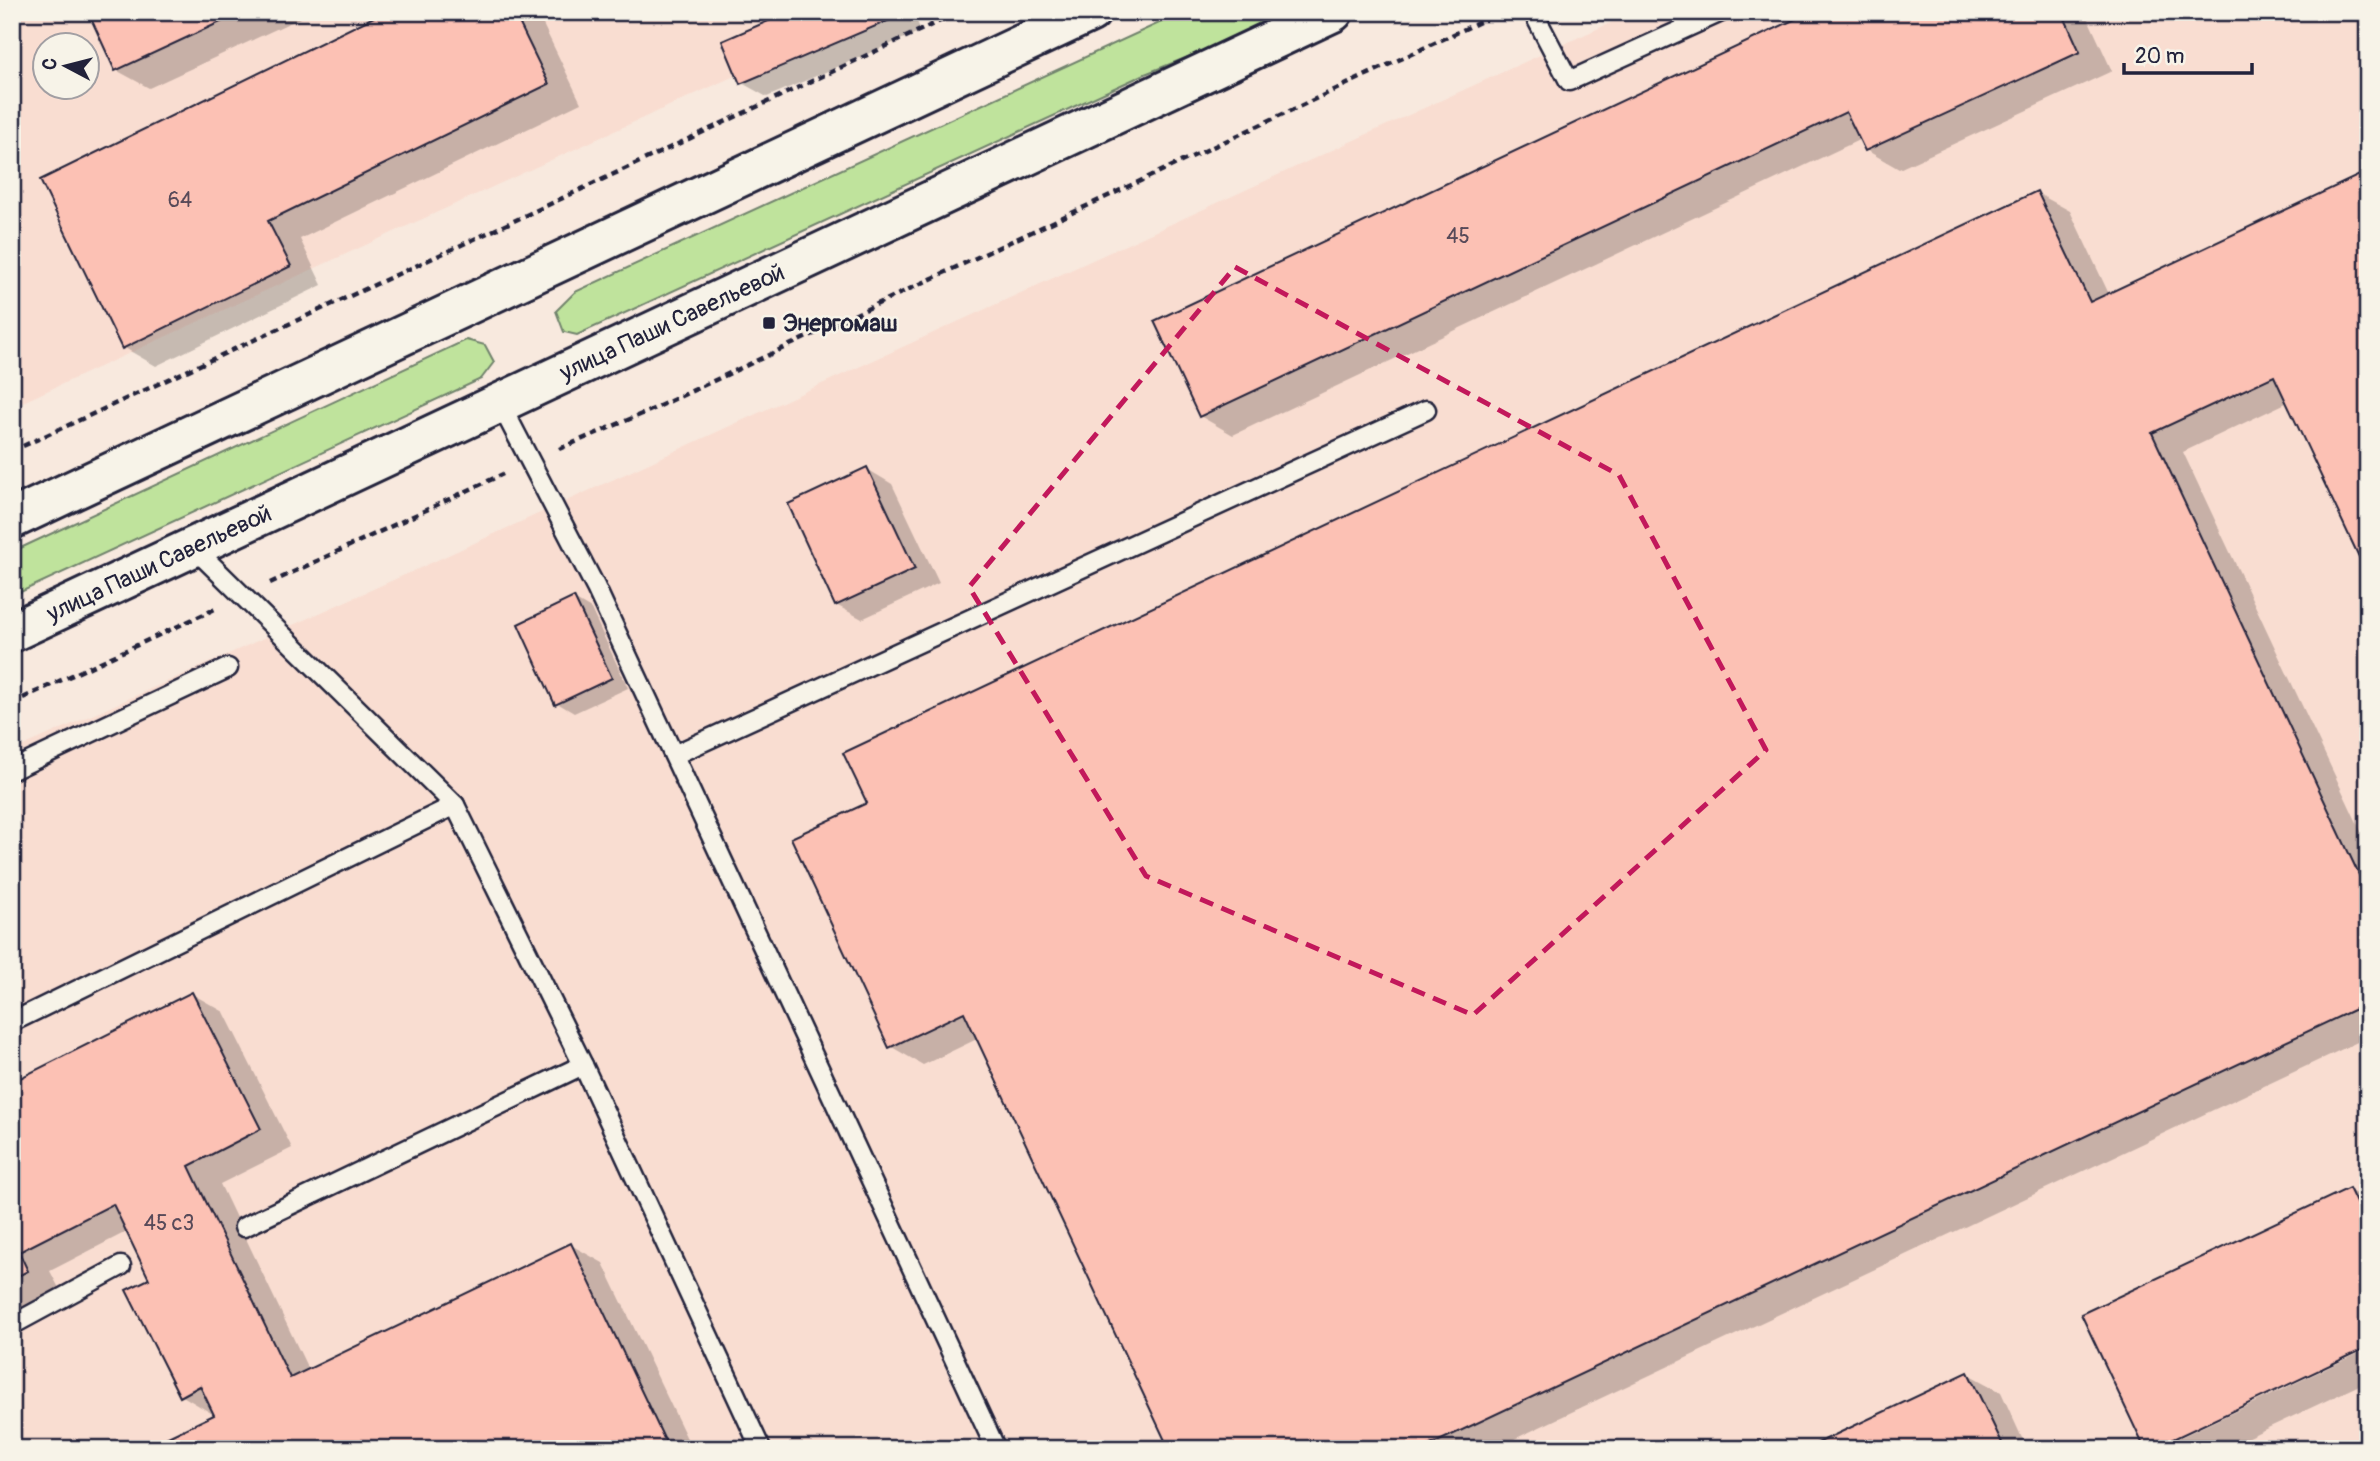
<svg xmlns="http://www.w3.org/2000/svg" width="2380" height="1461" viewBox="0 0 2380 1461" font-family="Pangolin,sans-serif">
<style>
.built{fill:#f9ddd1;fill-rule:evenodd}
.green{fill:#bfe39c;stroke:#70826c;stroke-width:2}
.shadow{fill:#0003}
.building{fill:#fcc1b4;stroke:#22223b;stroke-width:2}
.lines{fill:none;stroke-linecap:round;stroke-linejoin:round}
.service-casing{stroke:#22223b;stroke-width:23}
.tertiary-casing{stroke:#22223b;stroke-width:44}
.path{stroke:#22223b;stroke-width:4.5;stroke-dasharray:7 5;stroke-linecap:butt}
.service{stroke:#f7f3e8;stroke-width:18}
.tertiary{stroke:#f7f3e8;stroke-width:38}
.marked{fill:none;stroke:#c2185b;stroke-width:5;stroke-dasharray:14 9;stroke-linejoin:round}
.poi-dot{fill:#22223b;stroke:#f7f3e8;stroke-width:2.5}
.labels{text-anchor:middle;stroke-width:5;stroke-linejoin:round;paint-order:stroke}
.number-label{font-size:21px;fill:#584a59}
.street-label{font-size:24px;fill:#22223b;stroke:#f7f3e8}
.poi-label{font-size:24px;font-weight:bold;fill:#22223b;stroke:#f7f3e8;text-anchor:start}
</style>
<rect width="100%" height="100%" fill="#f8e9de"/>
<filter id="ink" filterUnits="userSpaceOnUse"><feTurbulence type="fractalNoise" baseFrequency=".0143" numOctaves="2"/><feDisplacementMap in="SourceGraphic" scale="14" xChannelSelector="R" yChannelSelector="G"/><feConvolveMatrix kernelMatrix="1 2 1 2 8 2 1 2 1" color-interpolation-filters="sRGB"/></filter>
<g filter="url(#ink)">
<!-- built -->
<g class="built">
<path d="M12 12H874L12 407ZM46 46H88V88H46Z"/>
<path d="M1634 12H2368V1449H12V751L420 568Z"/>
</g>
<!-- green -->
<g class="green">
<path d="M1183 12H1302L1145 74 577 335 564 332 556 311 575 292Z"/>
<path d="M466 340 485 345 494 362 481 379 12 596V552Z"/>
</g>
<!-- shadow -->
<g class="shadow">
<path d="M90 12H313L149 88 116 70Z"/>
<path d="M388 12H537L581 103 300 239 322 285 156 366 123 347Z"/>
<path d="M794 12H913L921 31 767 97 742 83Z"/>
<path d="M1802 12H2085L2112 71 1899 169 1866 150 1861 139 1233 435 1200 416 1804 16Z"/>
<path d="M2368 173 2288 402 2183 452 2368 846V1037L1493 1449H1171L979 1038 923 1065 890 1046 869 804 2037 193 2070 211 2109 294Z"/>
<path d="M867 469 892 484 939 583 862 619 836 605Z"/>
<path d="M574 599 591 609 628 688 574 713 557 703Z"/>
<path d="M192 994 224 1012 292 1148 220 1184 309 1371 571 1245 603 1263 692 1449H147L216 1416 181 1395 151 1279 128 1231 50 1271 60 1290 12 1314V1084Z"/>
<path d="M2349 1190 2368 1201V1345L2164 1441V1445L2368 1349V1381L2223 1449H2147Z"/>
<path d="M1968 1374 2001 1392 2027 1449H1809Z"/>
</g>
<!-- building -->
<g class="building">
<path d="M88 12H242L115 71Z"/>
<path d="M384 12H514L549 84 268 221 291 266 122 349 40 180Z"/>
<path d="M789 12H895L897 17 740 84 722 41Z"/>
<path d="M1801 12H2062L2080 52 1865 151 1846 112 1199 417 1154 321 1802 16Z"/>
<path d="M2368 171V576L2274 376 2152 433 2368 894V1003L1422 1449H1169L964 1012 889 1048 791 838 867 803 843 753 2037 191 2090 302Z"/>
<path d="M867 467 915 569 835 606 788 504Z"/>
<path d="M574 597 612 678 555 705 518 624Z"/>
<path d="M192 992 261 1129 189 1166 290 1378 571 1243 669 1449H143L214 1415 200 1386 180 1397 126 1290 149 1279 113 1204 19 1252 28 1271 12 1279V1082Z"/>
<path d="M2349 1188 2368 1228V1347L2152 1449H2145L2081 1314Z"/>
<path d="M1968 1372 2005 1449H1805Z"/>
</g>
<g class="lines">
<!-- service casing -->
<g class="service-casing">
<g id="service">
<path d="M1533 12 1569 81 1721 12"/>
<path d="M500 403 596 588 996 1449"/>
<path d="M193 547 455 805"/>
<path d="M674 755 1426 410"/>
<path d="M12 770 228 668"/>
<path d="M12 1022 455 805 583 1065 244 1227"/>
<path d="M583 1065 761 1449"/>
<path d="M12 1325 121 1266"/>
</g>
</g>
<!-- tertiary casing -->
<g class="tertiary-casing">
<g id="tertiary">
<path d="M12 519 1091 12"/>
<path d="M12 632 1333 12"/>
</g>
</g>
<!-- path -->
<g class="path">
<path d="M559 449 649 411 1501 12"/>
<path d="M12 451 518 219 959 12"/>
<path d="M270 583 503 474"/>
<path d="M12 703 215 609"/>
</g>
<!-- service -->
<use href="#service" class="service"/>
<!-- tertiary -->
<use href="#tertiary" class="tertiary"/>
</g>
</g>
<!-- marked area -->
<path class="marked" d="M1235 267 1619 475 1766 750 1473 1015 1146 876 969 587Z"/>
<!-- markers -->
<rect class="poi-dot" x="762" y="316" width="14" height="14" rx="3.5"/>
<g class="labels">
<!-- number labels -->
<g class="number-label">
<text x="180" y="207">64</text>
<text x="1458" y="243">45</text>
<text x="169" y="1230">45 с3</text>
</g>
<!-- street labels -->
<g class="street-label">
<text transform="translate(672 322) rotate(-25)" y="8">улица Паши Савельевой</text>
<text transform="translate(159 563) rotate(-25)" y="8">улица Паши Савельевой</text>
</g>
<!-- poi labels -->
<g class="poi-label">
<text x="783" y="331">Энергомаш</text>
</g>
</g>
<!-- margin -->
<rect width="2380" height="1461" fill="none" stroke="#f7f3e8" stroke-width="42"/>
<rect x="21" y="21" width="2338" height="1419" fill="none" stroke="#22223b" stroke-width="2.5" filter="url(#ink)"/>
<!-- north arrow -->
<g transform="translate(66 66) rotate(277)"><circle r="33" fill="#f7f3e8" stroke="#a29fa3" stroke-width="2"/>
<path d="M0-5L12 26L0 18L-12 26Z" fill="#22223b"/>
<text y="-10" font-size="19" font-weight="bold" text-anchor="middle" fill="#22223b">С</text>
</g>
<!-- scale -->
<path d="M2124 63v10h128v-10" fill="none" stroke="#22223b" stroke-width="3.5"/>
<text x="2135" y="63" font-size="21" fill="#22223b" stroke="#f7f3e8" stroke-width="5" paint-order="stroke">20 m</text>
</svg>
